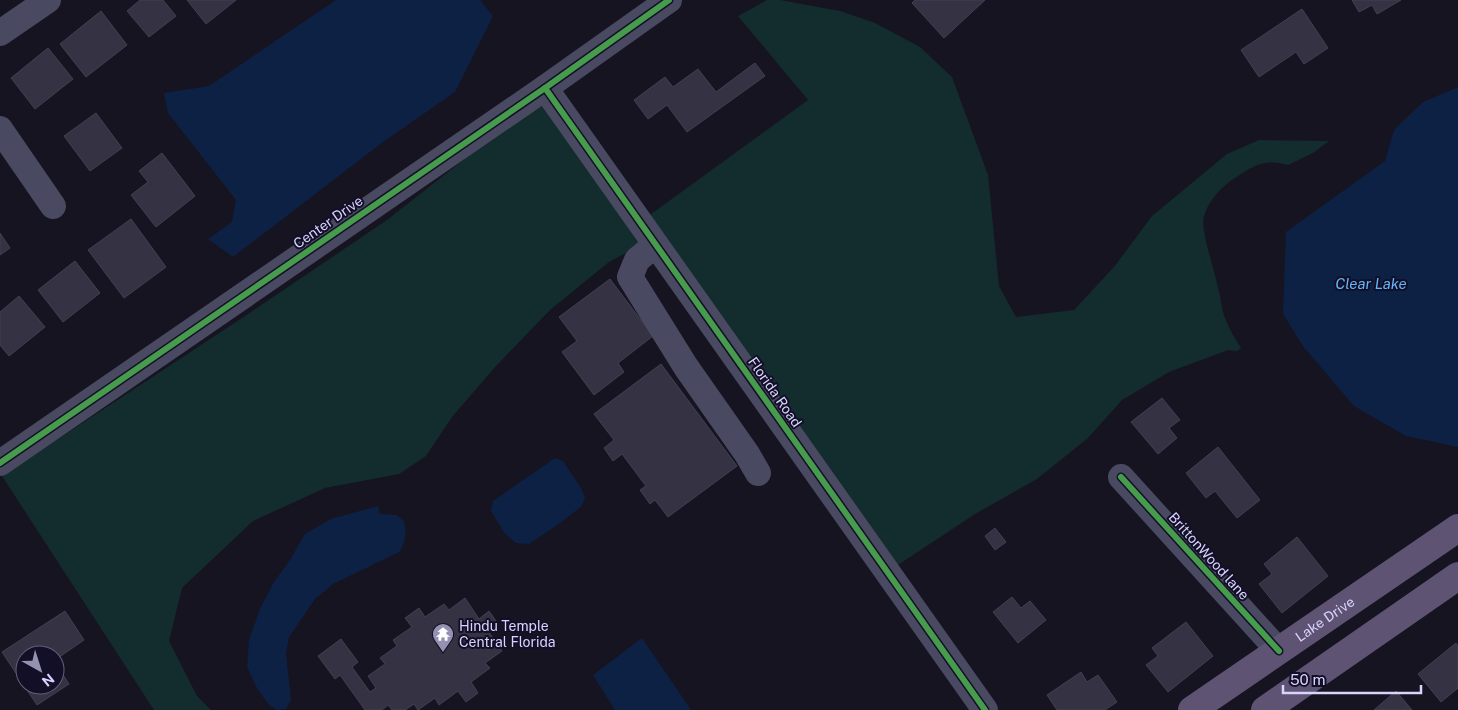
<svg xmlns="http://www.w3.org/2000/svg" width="1458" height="710" viewBox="0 0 1458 710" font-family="'Public Sans',sans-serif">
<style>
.green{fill:#132c2d}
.water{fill:#0d2144}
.building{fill:#343243;stroke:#433f54}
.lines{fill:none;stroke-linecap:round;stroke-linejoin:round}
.minor{stroke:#4a4962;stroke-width:26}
.major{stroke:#5e5373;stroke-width:28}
.cycleway-casing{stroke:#130f26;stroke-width:9}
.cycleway{stroke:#469c4c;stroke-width:6}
.labels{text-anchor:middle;stroke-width:4;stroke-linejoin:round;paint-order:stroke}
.street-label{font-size:14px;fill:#d9d4ff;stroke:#130f26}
.poi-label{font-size:14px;fill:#d9d4ff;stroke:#130f26;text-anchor:start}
.water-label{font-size:15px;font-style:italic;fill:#62b6ff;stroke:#130f26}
</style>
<rect width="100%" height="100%" fill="#161421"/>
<!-- green -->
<g class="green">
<path d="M767 0H780L840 11 875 23 920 47 952 77 988 175 999 286 1016 317 1074 310 1114 267 1152 216 1227 154 1259 140 1329 141 1313 153 1288 165C1266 159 1256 164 1238 176 1223 185 1209 199 1204 216 1200 231 1215 270 1218 288 1221 297 1221 308 1225 318 1229 329 1235 339 1241 348L1237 351 1228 350 1169 372 1122 400 1088 438 1037 479 975 514 895 567 647 217 808 100 738 16Z"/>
<path d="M543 102 643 244 609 262 550 310 496 366 452 417 426 456 399 474 325 488 253 521 182 588 169 641 197 696 211 710H154L2 476 242 318 387 220 490 139Z"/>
</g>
<!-- water -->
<g class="water">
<path d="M336 0H480L493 16 455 92 383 142 233 257 208 239 232 222 236 200 168 113 164 93 209 86Z"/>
<path d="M1458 87V447L1406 436 1354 406 1303 346 1283 314 1286 232 1385 161 1394 130 1423 102Z"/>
<path d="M555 458 563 461 581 488 585 498 581 507 556 526 529 544 516 543 505 534 491 511 493 501Z"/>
<path d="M378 506 380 514 396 515 404 521C407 534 406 541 399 552L333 584 315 599 289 637 286 653 291 701 286 709 277 710 269 705 258 690 247 667 249 640 260 609 274 582 290 560 305 534 331 519Z"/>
<path d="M642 638 691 710H615L593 675Z"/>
</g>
<!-- building -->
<g class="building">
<path d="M140 0H163L176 16 149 37 127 11Z"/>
<path d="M187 0H236L206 24Z"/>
<path d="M915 0H985L944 38 912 3Z"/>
<path d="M1352 0H1401L1377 14 1372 5 1359 12Z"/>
<path d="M1302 9 1328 48 1304 64 1296 52 1259 77 1241 50Z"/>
<path d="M101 11 127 45 86 77 60 44Z"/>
<path d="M48 48 73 79 35 109 11 78Z"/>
<path d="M755 63 765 76 687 132 667 105 648 119 634 100 665 77 673 87 698 69 716 92Z"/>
<path d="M96 113 122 148 90 171 64 136Z"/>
<path d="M162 153 195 196 156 227 131 195 148 182 139 171Z"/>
<path d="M131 219 166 267 124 298 88 250Z"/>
<path d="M0 233 10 248 0 255Z"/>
<path d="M75 261 100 293 63 322 38 290Z"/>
<path d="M610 279 653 336 618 363 624 372 594 395 562 352 577 341 559 317Z"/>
<path d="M19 296 45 327 9 356 0 345V312Z"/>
<path d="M661 364 737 466 668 517 655 500 650 504 640 490 646 486 622 454 613 461 604 448 614 440 594 414Z"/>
<path d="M1162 398 1180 420 1169 428 1177 438 1158 454 1131 422Z"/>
<path d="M1218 447 1260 500 1237 518 1215 491 1206 498 1186 473Z"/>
<path d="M995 528 1006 542 995 550 985 536Z"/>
<path d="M1297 537 1328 576 1282 613 1259 584 1272 574 1264 564Z"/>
<path d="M1012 597 1021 608 1030 601 1046 620 1018 643 993 612Z"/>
<path d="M465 598 479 619 489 611 498 624 488 631 502 651 485 663 490 668 471 682 478 693 466 702 458 691 439 705 435 698 418 710 414 704 405 710H392L388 705 382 710H365L340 675 335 679 318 656 341 639 358 662 352 667 370 692 376 688 368 676 385 664 380 658 397 646 393 640 412 627 405 618 419 608 425 617 444 604 449 610Z"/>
<path d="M65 611 84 640 55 660V655H25V685H55V662L69 684 37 705 2 652Z"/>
<path d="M1186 622 1213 656 1168 692 1146 665 1158 656 1152 648Z"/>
<path d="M1456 643 1458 646V688L1441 702 1418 674Z"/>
<path d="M1081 672 1087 682 1098 675 1117 702 1105 710H1057L1047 695Z"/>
<path d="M1396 691 1412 710H1374Z"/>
</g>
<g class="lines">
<!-- minor -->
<g class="minor">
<path d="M0 33 48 0"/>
<path d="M545 88 985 710"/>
<path d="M0 129 53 206"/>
<path d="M655 245 637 260 630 277 686 367 747 454 758 473"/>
<path d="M0 463 545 88 669 0"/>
<path d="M1121 477 1279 651"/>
</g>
<!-- major -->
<g class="major">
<path id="s1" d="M1192 710 1458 528"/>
<path d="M1265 710 1458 576"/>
</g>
<!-- cycleway casing -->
<g class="cycleway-casing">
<g id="cycleway">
<path d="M545 88 985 710"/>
<path d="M0 463 545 88 669 0"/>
<path d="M1121 477 1279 651"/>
</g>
</g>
<!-- cycleway -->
<use href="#cycleway" class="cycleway"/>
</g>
<!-- icons -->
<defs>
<g id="temple-pin" transform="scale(1.125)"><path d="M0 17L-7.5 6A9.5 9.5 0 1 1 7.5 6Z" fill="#9591b1" stroke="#130f26"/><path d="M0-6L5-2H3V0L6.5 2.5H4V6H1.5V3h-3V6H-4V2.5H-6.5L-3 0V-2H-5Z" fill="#fff"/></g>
</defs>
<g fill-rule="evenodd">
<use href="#temple-pin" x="443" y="634"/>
</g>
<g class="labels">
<!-- street labels -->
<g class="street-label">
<text transform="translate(328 222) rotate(-35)" y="5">Center Drive</text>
<text transform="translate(775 392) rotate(55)" y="5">Florida Road</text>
<text transform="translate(1209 556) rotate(48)" y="5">BrittonWood lane</text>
<text dy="5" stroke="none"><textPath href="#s1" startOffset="161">Lake Drive</textPath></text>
</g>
<!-- poi labels -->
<g class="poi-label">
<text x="459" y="631">Hindu Temple<tspan x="459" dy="16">Central Florida</tspan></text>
</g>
<!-- water labels -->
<g class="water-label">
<text x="1371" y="289">Clear Lake</text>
</g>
</g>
<!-- north arrow -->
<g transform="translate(40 670) rotate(141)"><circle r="24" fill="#130f26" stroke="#625e7d"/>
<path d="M0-4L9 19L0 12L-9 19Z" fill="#9591b1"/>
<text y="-8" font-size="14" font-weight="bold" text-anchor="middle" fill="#d9d4ff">N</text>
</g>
<!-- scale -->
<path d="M1283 685v8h138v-8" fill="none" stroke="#d9d4ff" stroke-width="2.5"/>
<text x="1290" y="685" font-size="15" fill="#d9d4ff" stroke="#130f26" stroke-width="4" paint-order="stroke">50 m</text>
</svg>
